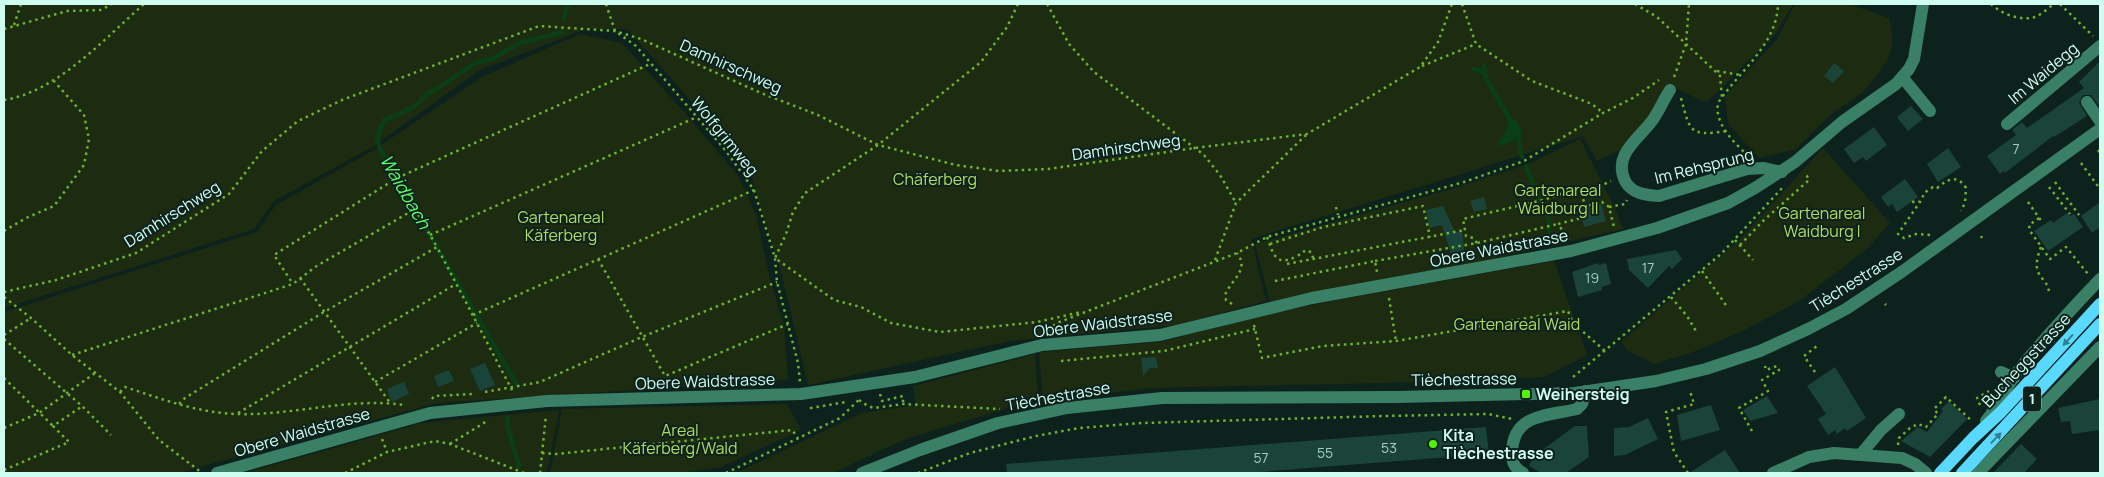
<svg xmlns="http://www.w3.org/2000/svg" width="2104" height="477" viewBox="0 0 2104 477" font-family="Manrope,sans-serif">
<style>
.green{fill:#1d2c11}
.water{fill:#0a3f16}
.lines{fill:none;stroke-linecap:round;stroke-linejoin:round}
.stream{stroke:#0a3f16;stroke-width:4.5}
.building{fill:#1a433a}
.path{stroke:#6db230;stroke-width:2.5;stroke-dasharray:2.5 4;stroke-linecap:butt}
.minor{stroke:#398066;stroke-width:12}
.major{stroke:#58d9fd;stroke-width:12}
.oneway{fill:#337e8d}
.poi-dot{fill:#4ef603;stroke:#0e221d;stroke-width:2}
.labels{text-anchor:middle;stroke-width:4;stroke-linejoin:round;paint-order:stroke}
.number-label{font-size:14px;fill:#a2cfc3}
.shield{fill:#0e221d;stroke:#95bcb1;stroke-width:1}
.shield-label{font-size:15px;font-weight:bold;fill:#cffef1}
.street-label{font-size:16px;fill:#cffef1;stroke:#0e221d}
.park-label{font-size:16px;fill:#b1dd5c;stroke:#0e221d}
.poi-label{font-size:16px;font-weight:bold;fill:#cffef1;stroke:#0e221d;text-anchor:start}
.water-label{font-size:18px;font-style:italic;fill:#5ffd67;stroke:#0e221d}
</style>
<rect width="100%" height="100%" fill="#0e221d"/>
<!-- green -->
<g class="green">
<path d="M4 4H1793L1776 33 1706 103 1668 84 1648 117 1620 150 1597 161 1583 136 1251 239 1266 301 1176 325 1009 341 808 385 781 272 750 172 672 79 627 29H586L480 70 374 146 274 201 254 229 4 308Z"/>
<path d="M1795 4H1849L1889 18C1894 35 1893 47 1887 63L1882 66 1878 74 1863 92 1829 116 1796 149 1759 158 1728 124 1725 96 1778 38Z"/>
<path d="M580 34 622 43 684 112 739 177 756 215 771 283 784 325 788 380 437 403 177 473H4V312L257 232 276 205 374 150 482 77Z"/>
<path d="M1580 139 1615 208 1623 229 1461 266 1270 302 1255 244 1451 189 1528 164Z"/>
<path d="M1823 148 1890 223 1866 250 1799 301 1741 332 1690 353 1654 364 1627 350 1621 342 1738 241Z"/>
<path d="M1554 261 1587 355 1544 377 1424 382 1151 388 1043 401 1039 352 1161 342 1264 315 1337 300Z"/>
<path d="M1035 354 1038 399 905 439 833 473H736L862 413 916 405 913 386Z"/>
<path d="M787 404 801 430 721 467 680 473H550L562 409Z"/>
<path d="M559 410 547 473H245L421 423Z"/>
</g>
<!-- water -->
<path class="water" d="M1509 118 1517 121 1522 132 1520 137C1513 139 1508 144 1500 146L1499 140 1505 134Z"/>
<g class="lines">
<!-- stream -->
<g class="stream">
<path d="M564 19 568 4"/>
<path d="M1484 66 1486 78 1509 118"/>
<path d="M1474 69 1484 72"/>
<path d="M1518 138 1522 157"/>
<path d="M1526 166 1539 199"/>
<path d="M1541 202 1550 224"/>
<path d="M1549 228V237L1552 241"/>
<path d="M517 385 381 151 377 139 384 120 393 117 415 106 427 94 438 88 475 63 494 58 519 43 563 32"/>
<path d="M508 418 507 425 519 466"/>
</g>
</g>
<!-- building -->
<g class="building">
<path d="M2100 61V107L2091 95H2083L2079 103 2087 116 2054 137 2053 136 2005 173 2004 171 2000 174 1987 156 2016 135 2012 130 2022 122 2027 128 2084 88 2079 82Z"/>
<path d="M1834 63 1844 71 1833 83 1824 76Z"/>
<path d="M1911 106 1923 119 1908 131 1897 117Z"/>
<path d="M1874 127 1887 145 1866 161 1863 157 1854 163 1844 149Z"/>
<path d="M1948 148 1961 167 1938 182 1927 164Z"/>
<path d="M1905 179 1918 197 1897 212 1892 204 1888 207 1881 197Z"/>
<path d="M1484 197 1487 209 1474 212 1470 201Z"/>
<path d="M2100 202V227L2092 233 2081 216Z"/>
<path d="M1601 203 1606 221 1584 227 1579 209Z"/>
<path d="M1443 206 1455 232 1462 231 1465 255 1452 257 1442 225 1429 228 1426 210Z"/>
<path d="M2067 213 2070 216 2074 214 2083 227 2048 251 2034 231 2051 220 2053 223Z"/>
<path d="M1676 250 1682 259 1672 269 1669 266 1648 288 1629 270 1627 259Z"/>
<path d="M1598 263 1599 265 1606 263 1611 284 1602 287V290L1578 297 1572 272Z"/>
<path d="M1156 357 1158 368H1150L1143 376 1141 358Z"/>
<path d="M485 363 495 385 480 391 470 369Z"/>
<path d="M1835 367 1866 418 1847 431 1845 428 1837 434 1835 430 1828 435 1818 419 1826 414 1807 386Z"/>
<path d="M449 370 454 381 438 387 434 376Z"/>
<path d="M404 382 409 394 392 402 387 389Z"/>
<path d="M1767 396 1778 413 1750 421 1743 410Z"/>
<path d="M2100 399V430L2072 434 2070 421 2061 422 2058 408Z"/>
<path d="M1949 401 1967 419 1930 457 1901 441 1918 427 1927 432 1943 411 1941 409Z"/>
<path d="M1711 405 1720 430 1681 441 1677 415Z"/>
<path d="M1648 418 1658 439 1625 455 1614 456V428L1629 427Z"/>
<path d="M1575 426H1587L1589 457 1566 473H1541L1529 466 1534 456Z"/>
<path d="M1486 427 1489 454 1246 473H1007L1006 464Z"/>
<path d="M2021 444 2037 459 2024 473H1993Z"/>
<path d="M1725 450 1740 473H1689L1711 459Z"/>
</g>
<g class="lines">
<!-- path -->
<g class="path">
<path d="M606 4 615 31 636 46 726 151 754 190 775 258 777 282 798 363 800 382"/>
<path d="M1018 4 1007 27 981 62 878 145 805 193 793 212 786 234 775 258 834 300 861 307 891 323 940 332 1037 322 1081 312"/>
<path d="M1047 4 1069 44 1094 72 1204 155 1220 175 1236 203"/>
<path d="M1462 4 1476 44 1532 81 1592 104 1603 113"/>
<path d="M1635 4 1657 17 1715 71 1720 76 1722 97"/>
<path d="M1991 4C2000 13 2018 20 2031 18 2039 17 2047 9 2054 4"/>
<path d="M2060 4 2093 36"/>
<path d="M14 25 21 4"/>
<path d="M4 29 67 11 101 10 112 4"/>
<path d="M1422 66 1476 44"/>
<path d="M1717 71 1740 75"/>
<path d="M1674 77 1686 44 1689 4"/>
<path d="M1681 98C1690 131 1689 137 1726 131"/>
<path d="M4 100C57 92 105 38 144 4"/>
<path d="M2098 150 2100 153"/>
<path d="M1748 156C1735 143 1714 124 1718 103 1739 71 1777 45 1778 4"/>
<path d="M2081 163 2100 189"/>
<path d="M397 178 650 64"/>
<path d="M2055 182 2079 215"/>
<path d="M2049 187 2070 214"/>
<path d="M1581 195 1611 181"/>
<path d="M1912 202 1919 201"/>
<path d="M2028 202 2042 222"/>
<path d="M1336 207 1338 215"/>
<path d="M1609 207 1625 204 1627 200"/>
<path d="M415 209 437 247"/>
<path d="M2039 218 2029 225 2030 231 2050 259 2066 247 2088 274"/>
<path d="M4 231 26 218 54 206 84 165 89 139 84 115 54 81"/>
<path d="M430 235 697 117"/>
<path d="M1930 235 1916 234 1904 238 1898 234 1922 199 1924 193 1933 187 1937 188C1948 179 1957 174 1966 188L1965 203 1961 211"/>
<path d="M1981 236 1982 238"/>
<path d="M1267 237C1273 253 1275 268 1297 256 1301 254 1302 252 1307 250L1312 253 1313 258"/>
<path d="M1569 240 1558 224 1578 219 1575 209 1602 202 1609 207 1614 227"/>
<path d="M1735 240 1753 260"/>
<path d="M1477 243 1473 238 1466 236 1463 219 1543 200 1578 188 1586 206"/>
<path d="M1270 244 1323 227 1423 206 1430 237"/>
<path d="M1740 245 1763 221 1809 180 1805 172"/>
<path d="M2041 247C2028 280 2049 275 2049 294"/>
<path d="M598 259 665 376 788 324"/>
<path d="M1215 260 1236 203 1306 135"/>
<path d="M1375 261 1477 243 1558 224"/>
<path d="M1287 264 1465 230"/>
<path d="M1702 271 1728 308"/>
<path d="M300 278 391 404"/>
<path d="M1275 281 1375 261 1377 272"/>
<path d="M4 292 56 280 136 253 229 194 262 151 298 121 342 100 539 26 615 31 641 39 761 93 818 115 878 145 956 165 999 171 1048 169 1195 148 1307 134 1420 67 1438 42 1452 4"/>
<path d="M4 297 31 318 72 355 120 392 159 440 202 473"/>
<path d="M1671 297 1687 316 1696 331"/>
<path d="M1389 298 1396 341"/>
<path d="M1232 304 1226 300 1225 295C1231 280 1250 270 1237 253"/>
<path d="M1885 304 1886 305"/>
<path d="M473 315 754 190"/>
<path d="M1254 325 1262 358 1323 346 1396 341 1568 311 1573 323 1605 351"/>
<path d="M1048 330 1057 323 1237 253 1267 237 1464 182 1524 161 1603 113 1633 98 1659 80"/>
<path d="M4 335 31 318"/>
<path d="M4 339 82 406 111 435"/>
<path d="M72 355 293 284 315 267 415 209 397 178 274 255 293 284"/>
<path d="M1061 361 1164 351 1255 329"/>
<path d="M1815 372 1804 356 1817 346 1816 344"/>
<path d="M1573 377 1721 254 1783 187"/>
<path d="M4 378 53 426"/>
<path d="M375 382 477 323"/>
<path d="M120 392 125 387C162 399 198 413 237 414 292 416 349 397 404 405"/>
<path d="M485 392 540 382 642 337 777 282"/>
<path d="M880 394 882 401 903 396V404"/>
<path d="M432 399 434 396 472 394"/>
<path d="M859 400 868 406 874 408 903 404 1000 409"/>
<path d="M179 404 185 398 324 312 437 247 513 392"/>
<path d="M1980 405 1977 398 1989 391"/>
<path d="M811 407V408L846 402"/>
<path d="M238 413 456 284"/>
<path d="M4 428 39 413 95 373"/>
<path d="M1752 431 1739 408 1768 391 1762 380 1779 370 1777 366 1766 370 1765 366"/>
<path d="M382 439 387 452"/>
<path d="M450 444 487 421"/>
<path d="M1898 445 1899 438 1910 428 1918 424 1926 427 1938 414 1934 409 1946 397 1972 421"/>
<path d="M542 453 556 454 792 430 798 438"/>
<path d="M4 470 69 442 53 426 81 407"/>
<path d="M345 473 387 452 435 441 450 444 524 473"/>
<path d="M540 473 546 415"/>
<path d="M726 473 840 418 861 398"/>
<path d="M918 473 970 453 1036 436 1079 428 1142 423 1385 416 1488 414 1512 419"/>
<path d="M1688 473 1674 452 1666 412 1694 404 1690 391"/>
</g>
<!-- minor -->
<g class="minor">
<path d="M1903 78 1930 111"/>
<path d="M1670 90C1664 99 1660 109 1654 118 1641 138 1612 153 1625 181 1632 194 1646 195 1659 196L1747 169 1764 168 1782 172"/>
<path d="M2087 102 2100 121"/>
<path d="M2007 124 2100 46"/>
<path d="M2001 372 2014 378"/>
<path d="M1986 421C1998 407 2005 390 2015 375 2041 341 2071 310 2100 279"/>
<path d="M1861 454 1881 430 1899 414"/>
<path d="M217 473 430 413 547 401 801 394 915 377 1042 345 1160 335 1312 298 1571 251 1657 228 1728 203 1755 188 1795 162 1842 122 1896 84 1909 69 1914 59 1923 4"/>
<path d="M862 473 920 450 998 423 1067 408 1162 398 1397 397 1575 393 1656 381 1706 369 1760 351 1808 329 1846 309 1903 271 2100 129"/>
<path d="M1523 473C1513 467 1512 462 1512 451 1514 413 1548 416 1577 409L1582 404 1586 391"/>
<path d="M1773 473 1809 457 1834 453 1902 458 1915 464 1926 473"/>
<path d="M1978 473 2100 347"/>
</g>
<!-- major -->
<g class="major">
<path d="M1940 473 1973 438 2001 412 2100 304"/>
<path d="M1962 473 2100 324"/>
</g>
</g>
<!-- one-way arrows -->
<defs><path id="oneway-solid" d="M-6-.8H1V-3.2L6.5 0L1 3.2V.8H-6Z" transform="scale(1.25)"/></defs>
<g class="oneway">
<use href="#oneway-solid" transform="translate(2068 340) rotate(132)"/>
<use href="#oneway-solid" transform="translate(1996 438) rotate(-46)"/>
</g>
<!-- markers -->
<g class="poi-dot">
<rect x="1521" y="389" width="10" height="10" rx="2.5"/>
<circle cx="1433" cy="444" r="5"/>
</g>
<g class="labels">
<!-- number labels -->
<g class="number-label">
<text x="2016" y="154">7</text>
<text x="1648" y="273">17</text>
<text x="1592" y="283">19</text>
<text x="1389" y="453">53</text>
<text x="1325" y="458">55</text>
<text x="1261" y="463">57</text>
</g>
<!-- shield labels -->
<rect class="shield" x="2023" y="386.5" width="18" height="25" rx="4"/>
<g class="shield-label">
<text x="2032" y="404">1</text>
</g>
<!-- street labels -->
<g class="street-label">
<text transform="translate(731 66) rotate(24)" y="6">Damhirschweg</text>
<text transform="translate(2043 73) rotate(-40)" y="6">Im Waidegg</text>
<text transform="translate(725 136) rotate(51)" y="6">Wolfgrimweg</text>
<text transform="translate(1126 147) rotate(-8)" y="6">Damhirschweg</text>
<text transform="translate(1704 166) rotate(-14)" y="6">Im Rehsprung</text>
<text transform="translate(172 214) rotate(-32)" y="6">Damhirschweg</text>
<text transform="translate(1499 248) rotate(-11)" y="6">Obere Waidstrasse</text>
<text transform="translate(1856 280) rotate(-32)" y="6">Tièchestrasse</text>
<text transform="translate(1103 323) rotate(-7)" y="6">Obere Waidstrasse</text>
<text transform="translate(2026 360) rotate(-47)" y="6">Bucheggstrasse</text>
<text transform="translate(1464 379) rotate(-1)" y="6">Tièchestrasse</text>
<text transform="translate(705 381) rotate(-2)" y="6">Obere Waidstrasse</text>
<text transform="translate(1058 396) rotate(-10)" y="6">Tièchestrasse</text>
<text transform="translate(302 432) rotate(-16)" y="6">Obere Waidstrasse</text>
</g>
<!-- park labels -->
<g class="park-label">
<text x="935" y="185">Chäferberg</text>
<text x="1558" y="196">Gartenareal<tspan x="1558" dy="18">Waidburg II</tspan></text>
<text x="1822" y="219">Gartenareal<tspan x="1822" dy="18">Waidburg I</tspan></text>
<text x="561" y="223">Gartenareal<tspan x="561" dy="18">Käferberg</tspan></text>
<text x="1517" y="330">Gartenareal Waid</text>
<text x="680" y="436">Areal<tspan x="680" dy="18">Käferberg/Wald</tspan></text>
</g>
<!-- poi labels -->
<g class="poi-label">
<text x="1536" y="400">Weihersteig</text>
<text x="1443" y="441">Kita<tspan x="1443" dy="18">Tièchestrasse</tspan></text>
</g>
<!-- water labels -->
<g class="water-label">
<text transform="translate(405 192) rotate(60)" y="6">Waidbach</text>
</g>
</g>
<!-- border -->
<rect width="2104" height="477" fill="none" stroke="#cffef1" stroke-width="10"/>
</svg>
